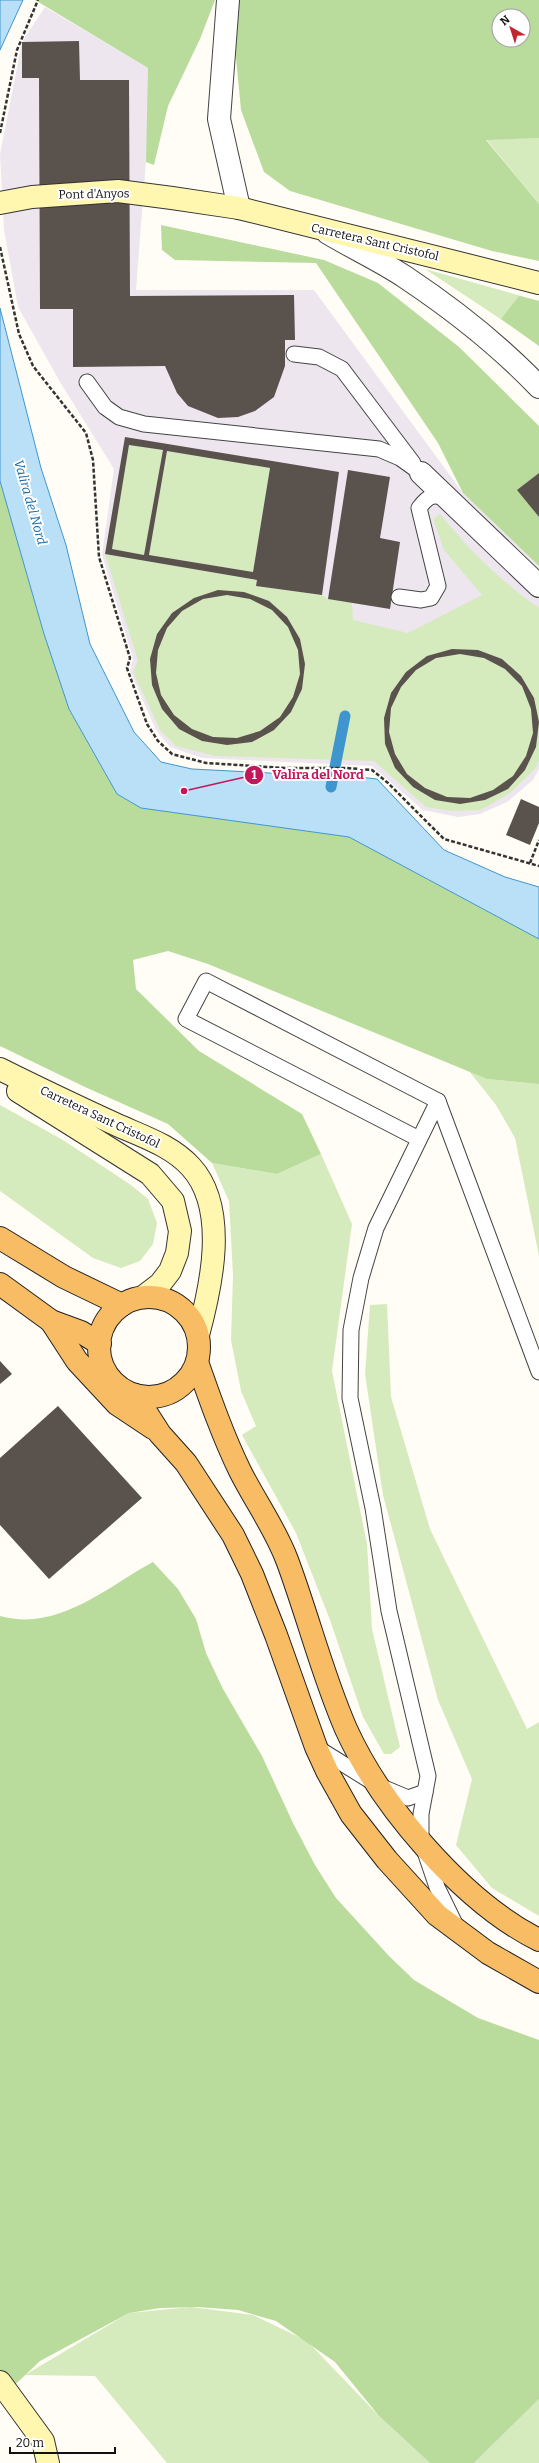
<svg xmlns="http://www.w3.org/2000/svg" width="539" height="2463" viewBox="0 0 539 2463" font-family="Bitter,serif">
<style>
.industrial{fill:#eee6ef}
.green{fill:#d5ebbd}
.forest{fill:#b9dc9c;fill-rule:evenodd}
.water{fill:#b9e0f7;stroke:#3f96cf}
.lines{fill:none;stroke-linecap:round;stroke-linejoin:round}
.stream{stroke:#3f96cf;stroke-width:11}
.building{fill:#5a524d;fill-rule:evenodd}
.service-casing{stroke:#444;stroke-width:17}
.minor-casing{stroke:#444;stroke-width:24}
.secondary-casing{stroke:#333;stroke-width:24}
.trunk-casing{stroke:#222;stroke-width:24}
.path{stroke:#333;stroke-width:2.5;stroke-dasharray:4 2;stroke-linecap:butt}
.service{stroke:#fff;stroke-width:15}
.minor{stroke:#fff;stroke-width:22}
.secondary{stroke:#fff6b0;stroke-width:22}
.trunk{stroke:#f7bc64;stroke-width:22}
.labels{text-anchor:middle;stroke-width:4;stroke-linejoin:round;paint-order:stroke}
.street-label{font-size:12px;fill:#111;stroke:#fff}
.water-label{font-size:13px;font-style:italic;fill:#1768a6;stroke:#fff}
.leader{fill:none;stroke:#c2185b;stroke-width:1.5}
.callout-dot{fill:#c2185b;stroke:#fff;stroke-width:1.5}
.mark-label{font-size:12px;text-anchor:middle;font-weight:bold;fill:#fff}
.callout-label{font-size:13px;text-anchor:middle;font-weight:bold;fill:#c2185b;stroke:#fff;stroke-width:4;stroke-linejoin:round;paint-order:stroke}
</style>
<rect width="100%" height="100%" fill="#fffdf5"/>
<!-- industrial -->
<path class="industrial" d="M45 7 153 71 136 290H314L463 493 539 566V769L533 780 507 802 480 814 458 817 423 810 372 766 202 758 170 747 156 730 130 671 133 659 102 555 114 469 60 382 18 307 4 230 0 154 22 42Z"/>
<!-- green -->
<g class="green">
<path d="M539 138V204L486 139Z"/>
<path d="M425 269 539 301V346L534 341Z"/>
<path d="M129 445 163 450 144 555 112 549Z"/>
<path d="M167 451 270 468 253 572 149 555Z"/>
<path d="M440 514C469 550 501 581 539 608V761L535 769 510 793 481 810 451 811 426 807 374 761 215 756 176 746 160 730 133 672 138 661 105 554 257 580 256 586 322 595 328 599 352 603 353 620 408 633 482 595 444 550 433 519Z"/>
<path d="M469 1071 487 1079 539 1084V1256L515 1138 496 1105Z"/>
<path d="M0 1105 63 1140 131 1185 148 1199 157 1223 153 1244 140 1261 121 1268 93 1258 0 1191Z"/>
<path d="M321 1154 352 1224 332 1371 367 1544 372 1629 400 1747 391 1754H384L363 1717 330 1620 296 1533 242 1435 256 1426 241 1391 231 1340 233 1275 229 1201 212 1163 277 1174Z"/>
<path d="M387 1304 391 1397 430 1529 527 1729 539 1722V1916L492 1888 456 1845 472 1779 438 1700 383 1495 365 1374 370 1305Z"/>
<path d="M191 2307 253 2315 307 2341 379 2416 430 2463H167L95 2376 25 2375 129 2313Z"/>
<path d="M539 2399V2463H474Z"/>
</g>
<!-- forest -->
<g class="forest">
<path d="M35 0H215L200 39 168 106 154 165 146 162 148 68Z"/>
<path d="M224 0H539V138L486 140 539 204V261L492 251 290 191 264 172 241 110 236 58ZM499 16H523V40H499Z"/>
<path d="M161 225 324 260 378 283 459 347 539 426V473L518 490 539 517V566L463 493 438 443 316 263 175 260 162 250Z"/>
<path d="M519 296 539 301V346L501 319Z"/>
<path d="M0 481 44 634 69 709 117 794 141 808 349 837 539 939V1084L487 1079 208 964 168 951 133 960 136 989 199 1051 302 1114 321 1154 277 1174 212 1163 168 1124 85 1087 0 1046Z"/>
<path d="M153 1562 178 1589 196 1619 206 1653 223 1689 262 1756 293 1823 315 1865 336 1898 389 1956 414 1980 478 2018 539 2040V2399L474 2463H430L379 2416 335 2362 276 2321 238 2310 198 2307 160 2308 129 2313 40 2361 0 2399V1616C58 1632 105 1588 153 1562Z"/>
</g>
<!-- water -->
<g class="water">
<path d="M0 0H23L0 50Z"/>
<path d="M0 308 41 468 66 545 90 644 134 732 161 762 192 769 289 774H332L377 779 444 850 505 877 539 887V939L349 837 141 808 117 794 69 709 44 634 0 481Z"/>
</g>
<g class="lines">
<!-- stream -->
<path class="stream" d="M331 787 345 716"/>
</g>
<!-- building -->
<g class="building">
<path d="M79 41 80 80H129L130 296 294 295 295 340H285V366L274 397 255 411 238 417 218 418 188 406 177 393 165 366 73 367V309H40L39 78H22V42Z"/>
<path d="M125 437 339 472 322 595 256 586 257 580 105 554ZM129 445 163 450 144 555 112 549ZM167 451 270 468 253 572 149 555Z"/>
<path d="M348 470 390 477 380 538 400 542 390 609 328 599Z"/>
<path d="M539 473V517L517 490Z"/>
<path d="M218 590 244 592 269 601 287 617 300 639 305 664 302 689 291 712 274 730 252 742 227 745 202 741 179 729 162 709 152 685 150 659 157 634 172 613 194 598ZM227 595 250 599 272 610 288 627 298 650 300 674 293 697 280 717 260 731 237 738 213 737 192 729 174 715 161 695 156 673 158 650 167 628 182 611 203 599Z"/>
<path d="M452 649 478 650 502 659 521 676 534 698 539 722 536 747 525 770 508 789 485 800 460 804 435 800 413 787 395 768 385 744 384 718 391 693 406 672 427 656ZM460 654 484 658 505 669 522 686 531 709 533 733 526 756 513 776 493 790 470 798 447 797 425 788 407 774 395 754 389 732 391 708 401 687 416 670 436 658Z"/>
<path d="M521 799 539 807V823L530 845 506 835Z"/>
<path d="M0 1361 12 1374 0 1384Z"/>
<path d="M58 1406 142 1498 49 1579 0 1525V1458Z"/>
</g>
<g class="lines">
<!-- service casing -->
<g class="service-casing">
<g id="service">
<path d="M294 354 319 357 342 369 413 463"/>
<path d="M87 382 105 407 119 417 144 424 379 449 400 458 421 473"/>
<path d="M399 597 421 600 431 598 438 586 419 508C428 496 433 493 448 499"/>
<path d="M438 1101 376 1228 361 1278 351 1330 350 1398 373 1508 389 1611 428 1776 421 1814V1840L437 1887 457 1928"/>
<path d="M419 1139 186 1019 206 981 438 1101 539 1372"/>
<path d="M316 1747 377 1785 408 1798 425 1792"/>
</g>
</g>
<!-- minor casing -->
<g class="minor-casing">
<g id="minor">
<path d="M228 0 219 119 239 208"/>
<path d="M328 233C353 248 381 261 405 277 453 309 499 345 539 387"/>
<path d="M421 473 539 586"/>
</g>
</g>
<!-- secondary casing -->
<g class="secondary-casing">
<g id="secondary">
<path d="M0 203 32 197 118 191 172 198 239 208 539 283"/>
<path d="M0 1069C38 1088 76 1106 115 1124 141 1136 171 1145 191 1167 229 1209 211 1287 198 1335"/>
<path d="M18 1091 150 1174 173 1201 180 1231 177 1253 170 1271 160 1284 143 1297"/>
<path d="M0 2382 43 2441 48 2463"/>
</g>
</g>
<!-- trunk casing -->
<g class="trunk-casing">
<g id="trunk">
<path d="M0 1238 64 1277 122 1305"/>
<path d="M0 1284 51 1321 81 1332 100 1344"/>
<circle cx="149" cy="1347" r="50"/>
<path d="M51 1321 77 1361 117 1404 153 1428"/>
<path d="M197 1362C210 1399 223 1436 240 1471 255 1501 275 1528 287 1560 308 1616 322 1674 346 1729 381 1806 463 1902 539 1940"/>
<path d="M135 1395 160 1434 186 1463 233 1535 252 1574 276 1635 316 1747 327 1771 351 1814 387 1860 437 1915 488 1953 539 1982"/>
</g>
</g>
<!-- path -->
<g class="path">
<path d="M0 133 17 50 38 0"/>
<path d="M0 247 19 334 33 366 86 433 93 460 99 557 130 658 127 668 147 724 158 741 172 754 206 763 285 768H346L372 770 388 783 444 839 539 866"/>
<path d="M530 863 539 840"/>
</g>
<!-- service -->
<use href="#service" class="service"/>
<!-- minor -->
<use href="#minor" class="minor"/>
<!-- secondary -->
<use href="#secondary" class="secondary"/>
<!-- trunk -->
<use href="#trunk" class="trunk"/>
</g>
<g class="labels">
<!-- street labels -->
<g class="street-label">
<text transform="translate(94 194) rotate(-1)" y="4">Pont d'Anyos</text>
<text transform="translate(375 242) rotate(13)" y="4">Carretera Sant Cristofol</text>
<text transform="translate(100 1117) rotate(25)" y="4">Carretera Sant Cristofol</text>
</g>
<!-- water labels -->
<g class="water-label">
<text transform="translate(31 502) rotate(74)" y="5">Valira del Nord</text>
</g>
</g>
<!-- callouts -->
<path class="leader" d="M184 791L254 775"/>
<g class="callout-dot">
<circle cx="184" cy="791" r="4"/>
<circle cx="254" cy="775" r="10"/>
</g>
<g class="mark-label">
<text x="254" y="779">1</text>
</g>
<g class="callout-label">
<text x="318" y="779">Valira del Nord</text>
</g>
<!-- north arrow -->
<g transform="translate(511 28) rotate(321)"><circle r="19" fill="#ffffff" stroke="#a0a0a0"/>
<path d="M0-3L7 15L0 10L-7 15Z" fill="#c4262e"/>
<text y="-6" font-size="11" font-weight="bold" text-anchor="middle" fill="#111111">N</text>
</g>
<!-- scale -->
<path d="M10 2447v6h105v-6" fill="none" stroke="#111111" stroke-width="2"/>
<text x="16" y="2447" font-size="12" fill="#111111" stroke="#ffffff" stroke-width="3" paint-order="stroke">20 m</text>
</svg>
